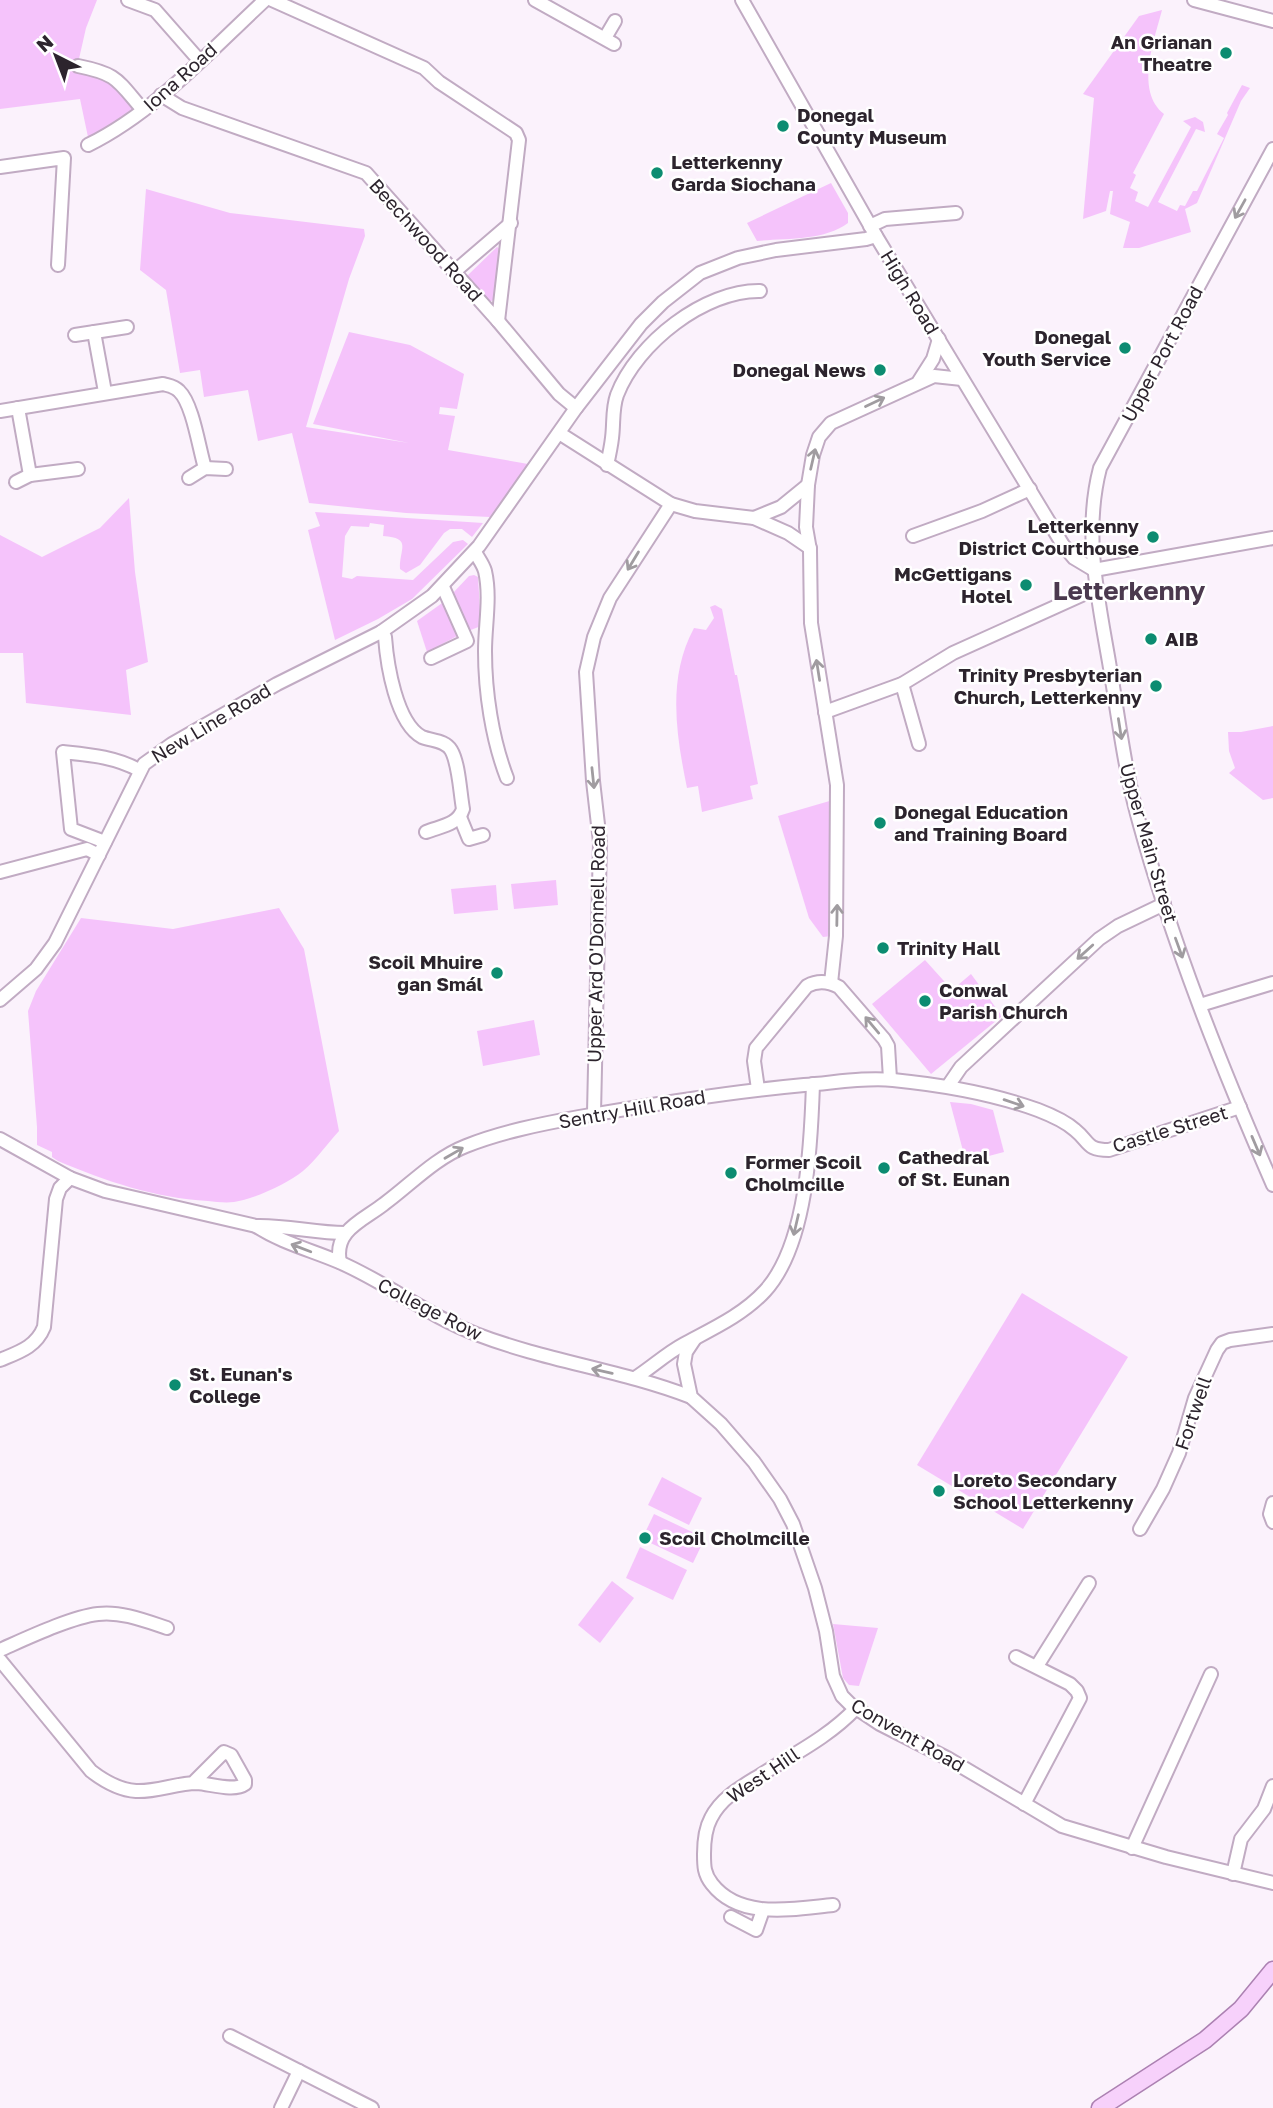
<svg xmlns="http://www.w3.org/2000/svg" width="1273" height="2108" viewBox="0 0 1273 2108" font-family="'Golos Text',sans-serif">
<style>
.green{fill:#f5c3fb}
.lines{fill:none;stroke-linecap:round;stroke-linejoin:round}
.minor-casing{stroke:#c1abc3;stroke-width:16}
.major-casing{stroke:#ac81b2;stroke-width:19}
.minor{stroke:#fff;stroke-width:12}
.major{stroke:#f7d1fb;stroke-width:16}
.oneway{stroke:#a09ca0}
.poi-dot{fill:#0c8c71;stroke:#fff;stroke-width:2.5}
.labels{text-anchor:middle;stroke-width:5;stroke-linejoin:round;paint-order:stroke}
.poi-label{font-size:19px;font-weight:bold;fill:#2c242d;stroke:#fff;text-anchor:start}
.street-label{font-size:19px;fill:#2c242d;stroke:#fff}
.district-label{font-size:26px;font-weight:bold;fill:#4b394e;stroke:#fff}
</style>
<rect width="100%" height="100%" fill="#fbf2fc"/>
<!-- green -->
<g class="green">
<path d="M0 0H97L86 28 76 72C104 80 117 83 135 107L102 132 88 137 80 99 0 109Z"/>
<path d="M1162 10C1154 41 1135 91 1164 114L1133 173 1136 175 1130 188 1138 192 1135 201 1148 207 1191 127 1183 121 1195 117 1203 122 1205 132 1196 129 1158 202 1177 211 1180 205 1185 206 1193 191H1197L1224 138 1217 134 1228 115 1227 113 1242 85 1250 88 1241 101 1197 203 1185 209 1191 232 1139 248H1123L1130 222 1110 214 1113 191H1110L1106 211 1083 219 1094 98 1083 94 1139 16Z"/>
<path d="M831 183 848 213V223C824 241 786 238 757 241L747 223Z"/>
<path d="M146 189 230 213 364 229 365 236 349 279 306 427 409 443 313 424 349 332 410 345 464 374 457 409 440 407 439 414 455 416 448 450 528 464 490 517 406 513 309 503 292 433 258 441 248 390 204 397 200 370 180 373 166 290 140 270Z"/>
<path d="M497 247 500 249 493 300 488 303 468 279V275Z"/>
<path d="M129 498 135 572 148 662 126 670 131 715 26 703 23 653H0V535L42 557 100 528Z"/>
<path d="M315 512 483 523 472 537 462 529H450L444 533 420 565 406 573 400 569C399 549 413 538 383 536L384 525 370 523 369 527 351 526 345 536 342 577 352 579 357 576 413 580 453 542 463 540 468 544 412 599 378 619 335 640 308 530 320 526Z"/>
<path d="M474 575 478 577 481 626 468 631 453 593 469 576Z"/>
<path d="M445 601 461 634 427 652 417 621Z"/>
<path d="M715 605 722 609 735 675H737L758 784 750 786 753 799 702 812 698 786 687 788C676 734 667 678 694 628L706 630 714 618 710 607Z"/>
<path d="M1273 726V798L1263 800 1229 773 1235 768 1229 751 1228 732H1241Z"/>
<path d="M833 800 832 936 823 937 809 918 778 816Z"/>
<path d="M556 880 558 905 514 909 511 884Z"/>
<path d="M496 885 498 910 454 914 451 889Z"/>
<path d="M279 908 304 949 339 1131C327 1144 316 1160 303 1171 287 1184 254 1199 234 1202 226 1203 216 1202 208 1201 155 1198 105 1181 58 1161L52 1157V1152L37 1145V1127L28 1011 36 991 81 918 173 929Z"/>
<path d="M925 960 952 990 971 974 1002 1016 931 1074 872 1004Z"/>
<path d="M534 1020 540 1055 483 1066 477 1031Z"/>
<path d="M950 1102 971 1104 993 1110 1004 1152 966 1162Z"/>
<path d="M1022 1293 1128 1357 1023 1529 917 1465Z"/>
<path d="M662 1477 702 1498 689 1525 648 1505Z"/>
<path d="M654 1514 705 1538 693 1563 642 1539Z"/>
<path d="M640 1547 687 1570 673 1600 626 1578Z"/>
<path d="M612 1581 634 1598 600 1643 578 1625Z"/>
<path d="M833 1624 878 1628 859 1686 849 1685 843 1678Z"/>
</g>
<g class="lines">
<!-- minor casing -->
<g class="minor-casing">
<g id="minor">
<path d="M128 0 155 10 199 60"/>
<path d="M272 0 424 68 439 82 516 133 519 140 498 321"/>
<path d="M535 0 614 44"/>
<path d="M742 0 876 236 1063 545 1074 558 1094 570"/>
<path d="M1194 0 1273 21"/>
<path d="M605 38 615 21"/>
<path d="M78 66C118 74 117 80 143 110"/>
<path d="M161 95 182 108 366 173 498 321 559 394 576 408"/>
<path d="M88 145C155 112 211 50 265 0"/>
<path d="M1273 149 1100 468C1083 533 1098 598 1109 662 1118 714 1124 767 1138 818 1172 943 1221 1066 1273 1185"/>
<path d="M0 167 64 158 58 265"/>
<path d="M870 226 885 219 956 213"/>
<path d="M454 272 511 223"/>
<path d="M94 332 105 392"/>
<path d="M75 335 127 327"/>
<path d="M919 381 933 359 939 339"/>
<path d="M18 408 30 475"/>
<path d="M0 411 163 384C170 386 174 386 179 391 193 404 199 449 205 468"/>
<path d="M559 433 671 504 695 511 754 518 788 533 810 548"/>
<path d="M607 465C609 456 611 447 612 438 614 423 612 409 617 395 637 343 705 290 760 291"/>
<path d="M189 478 205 468 226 469"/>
<path d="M16 482 30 475 78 469"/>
<path d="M754 518 781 507 808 485"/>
<path d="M913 536 982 511 1030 489"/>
<path d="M475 552C478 558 483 564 485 571 491 597 485 625 485 651 485 692 492 739 507 778"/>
<path d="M1094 570 1273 538"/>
<path d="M381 632 385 637C387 664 396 723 422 737 432 741 445 740 451 750 459 763 460 793 463 809 458 825 441 826 426 832"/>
<path d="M431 658 467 641 443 587"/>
<path d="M902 684 919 744"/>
<path d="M825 712 902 684 953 653 1095 589"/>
<path d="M460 817 469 839 483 835"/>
<path d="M105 842 71 829 63 752C91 755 115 757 139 770"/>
<path d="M0 872 87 849 99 855"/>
<path d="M831 983 836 936 837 785 811 623 810 550 806 527 808 485 813 455 819 437 831 423 934 376 962 379"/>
<path d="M0 1000 36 969 55 943 144 764 172 744 277 684 381 632 432 596 479 546 576 408 641 324 663 302 700 273 738 258 776 250 866 239 876 236"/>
<path d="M1200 1005 1273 983"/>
<path d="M948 1086 961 1067 1099 939 1118 926 1164 904"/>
<path d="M758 1089 754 1061 756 1048 807 986C818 980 828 981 839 987L884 1039 888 1046 890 1079"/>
<path d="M594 1113 600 842 593 781 586 672 594 637 610 598 671 504"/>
<path d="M0 1139 70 1178 105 1191 256 1226"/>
<path d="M345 1233C315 1233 286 1225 256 1226 282 1243 311 1250 339 1262 386 1282 428 1316 476 1334 546 1361 621 1370 691 1397"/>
<path d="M340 1262C333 1230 364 1220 384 1204 410 1185 435 1158 466 1146 501 1132 541 1124 579 1117 653 1104 728 1092 804 1085 833 1083 864 1077 893 1080 943 1085 991 1093 1038 1110 1051 1115 1065 1121 1075 1130 1090 1142 1086 1150 1109 1150L1240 1107"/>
<path d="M694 1340 686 1352 684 1364 691 1397 721 1424 754 1462 780 1499 793 1524 815 1588 826 1631 833 1676 842 1696 850 1704 880 1724 947 1758 1062 1826 1166 1857 1273 1883"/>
<path d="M0 1360C19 1352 36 1347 44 1327L56 1199 60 1188 70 1178"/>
<path d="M635 1378C652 1367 667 1353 684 1344 712 1329 743 1315 765 1291 807 1245 811 1145 813 1084"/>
<path d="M1273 1503 1270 1514 1273 1522"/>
<path d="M1140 1529 1163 1489 1179 1453 1195 1398 1217 1350 1222 1343 1230 1340 1273 1334"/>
<path d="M0 1650C25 1639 71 1617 98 1614 121 1611 146 1621 167 1628"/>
<path d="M1016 1657 1070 1684 1077 1691 1080 1698 1024 1804"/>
<path d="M0 1660 91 1771C104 1781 120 1790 136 1791 157 1792 176 1783 197 1783 211 1784 234 1792 245 1784V1780L231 1755 224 1752 193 1783"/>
<path d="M1037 1666 1089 1583"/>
<path d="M1132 1848 1211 1674"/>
<path d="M1233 1874 1241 1839 1264 1809 1273 1786"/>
<path d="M833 1905C793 1909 740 1920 712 1884 704 1874 704 1866 704 1854 704 1841 705 1829 711 1818 721 1798 741 1787 759 1776 792 1755 829 1737 856 1708"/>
<path d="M731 1917 756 1930 763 1910"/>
<path d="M230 2036 372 2108"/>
<path d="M281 2108 299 2071"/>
</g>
</g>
<!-- major casing -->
<g class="major-casing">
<path id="major" d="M1100 2108 1205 2040 1241 2009 1273 1970"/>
</g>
<!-- minor -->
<use href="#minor" class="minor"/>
<!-- major -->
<use href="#major" class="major"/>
</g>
<!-- one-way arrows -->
<defs><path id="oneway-shaft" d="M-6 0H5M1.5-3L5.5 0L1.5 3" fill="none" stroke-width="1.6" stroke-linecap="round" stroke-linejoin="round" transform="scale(1.75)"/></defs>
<g class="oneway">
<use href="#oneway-shaft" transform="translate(1240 209) rotate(119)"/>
<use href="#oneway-shaft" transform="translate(875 402) rotate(-25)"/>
<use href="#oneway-shaft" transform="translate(813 459) rotate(-77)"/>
<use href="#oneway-shaft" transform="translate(633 561) rotate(121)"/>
<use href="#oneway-shaft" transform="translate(818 670) rotate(-99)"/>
<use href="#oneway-shaft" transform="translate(1120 729) rotate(81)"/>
<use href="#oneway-shaft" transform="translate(593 778) rotate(84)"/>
<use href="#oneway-shaft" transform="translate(837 915) rotate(-89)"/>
<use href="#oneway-shaft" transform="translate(1179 948) rotate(70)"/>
<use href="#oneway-shaft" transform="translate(1085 952) rotate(138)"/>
<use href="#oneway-shaft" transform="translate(872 1025) rotate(-130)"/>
<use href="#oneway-shaft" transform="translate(1014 1103) rotate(19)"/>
<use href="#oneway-shaft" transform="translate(1256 1146) rotate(67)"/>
<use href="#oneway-shaft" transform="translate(454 1153) rotate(-30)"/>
<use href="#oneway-shaft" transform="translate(796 1225) rotate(103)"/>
<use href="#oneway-shaft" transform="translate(301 1248) rotate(-159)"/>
<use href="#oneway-shaft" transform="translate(602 1371) rotate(-167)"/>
</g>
<!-- markers -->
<g class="poi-dot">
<circle cx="1226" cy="53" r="7"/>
<circle cx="783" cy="126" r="7"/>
<circle cx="657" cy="173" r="7"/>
<circle cx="1125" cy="348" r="7"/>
<circle cx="880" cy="370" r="7"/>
<circle cx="1153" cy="537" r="7"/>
<circle cx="1026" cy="585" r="7"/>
<circle cx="1151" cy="639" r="7"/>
<circle cx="1156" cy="686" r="7"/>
<circle cx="880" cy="823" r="7"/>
<circle cx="883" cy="948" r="7"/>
<circle cx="497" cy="973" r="7"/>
<circle cx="925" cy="1001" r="7"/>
<circle cx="884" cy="1168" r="7"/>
<circle cx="731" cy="1173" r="7"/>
<circle cx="175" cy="1385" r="7"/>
<circle cx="939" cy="1491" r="7"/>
<circle cx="645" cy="1538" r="7"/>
</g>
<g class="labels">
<!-- poi labels -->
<g class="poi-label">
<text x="1212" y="49" text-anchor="end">An Grianan<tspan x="1212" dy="22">Theatre</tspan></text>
<text x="797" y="122">Donegal<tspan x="797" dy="22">County Museum</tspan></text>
<text x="671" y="169">Letterkenny<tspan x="671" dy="22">Garda Siochana</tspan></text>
<text x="1111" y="344" text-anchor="end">Donegal<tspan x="1111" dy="22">Youth Service</tspan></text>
<text x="866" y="377" text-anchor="end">Donegal News</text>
<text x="1139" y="533" text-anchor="end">Letterkenny<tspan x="1139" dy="22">District Courthouse</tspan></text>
<text x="1012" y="581" text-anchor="end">McGettigans<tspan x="1012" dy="22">Hotel</tspan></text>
<text x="1165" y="646">AIB</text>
<text x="1142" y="682" text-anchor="end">Trinity Presbyterian<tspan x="1142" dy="22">Church, Letterkenny</tspan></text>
<text x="894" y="819">Donegal Education<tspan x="894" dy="22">and Training Board</tspan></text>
<text x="897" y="955">Trinity Hall</text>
<text x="483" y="969" text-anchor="end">Scoil Mhuire<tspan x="483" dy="22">gan Smál</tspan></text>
<text x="939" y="997">Conwal<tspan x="939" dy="22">Parish Church</tspan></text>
<text x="898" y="1164">Cathedral<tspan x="898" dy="22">of St. Eunan</tspan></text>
<text x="745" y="1169">Former Scoil<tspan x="745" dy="22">Cholmcille</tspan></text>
<text x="189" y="1381">St. Eunan's<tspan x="189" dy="22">College</tspan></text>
<text x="953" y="1487">Loreto Secondary<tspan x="953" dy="22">School Letterkenny</tspan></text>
<text x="659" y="1545">Scoil Cholmcille</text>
</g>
<!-- street labels -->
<g class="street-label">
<text transform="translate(180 77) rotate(-42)" y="7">Iona Road</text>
<text transform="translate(426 240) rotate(48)" y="7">Beechwood Road</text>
<text transform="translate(910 292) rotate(59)" y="7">High Road</text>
<text transform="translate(1162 354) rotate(-62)" y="7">Upper Port Road</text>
<text transform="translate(211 723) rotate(-31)" y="7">New Line Road</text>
<text transform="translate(1149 843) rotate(74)" y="7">Upper Main Street</text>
<text transform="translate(596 944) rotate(-89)" y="7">Upper Ard O'Donnell Road</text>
<text transform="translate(632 1109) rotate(-10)" y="7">Sentry Hill Road</text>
<text transform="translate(1170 1129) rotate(-17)" y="7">Castle Street</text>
<text transform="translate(430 1309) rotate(27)" y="7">College Row</text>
<text transform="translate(1193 1413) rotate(-71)" y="7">Fortwell</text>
<text transform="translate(908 1735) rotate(30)" y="7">Convent Road</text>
<text transform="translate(763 1775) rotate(-34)" y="7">West Hill</text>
</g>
<!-- district labels -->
<g class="district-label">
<text x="1129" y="600">Letterkenny</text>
</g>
</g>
<!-- north arrow -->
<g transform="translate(56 56) rotate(318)" stroke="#ffffff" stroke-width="5" paint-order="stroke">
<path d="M0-5L12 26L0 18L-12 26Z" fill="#2c242d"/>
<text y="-10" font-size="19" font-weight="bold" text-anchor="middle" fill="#2c242d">N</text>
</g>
</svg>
